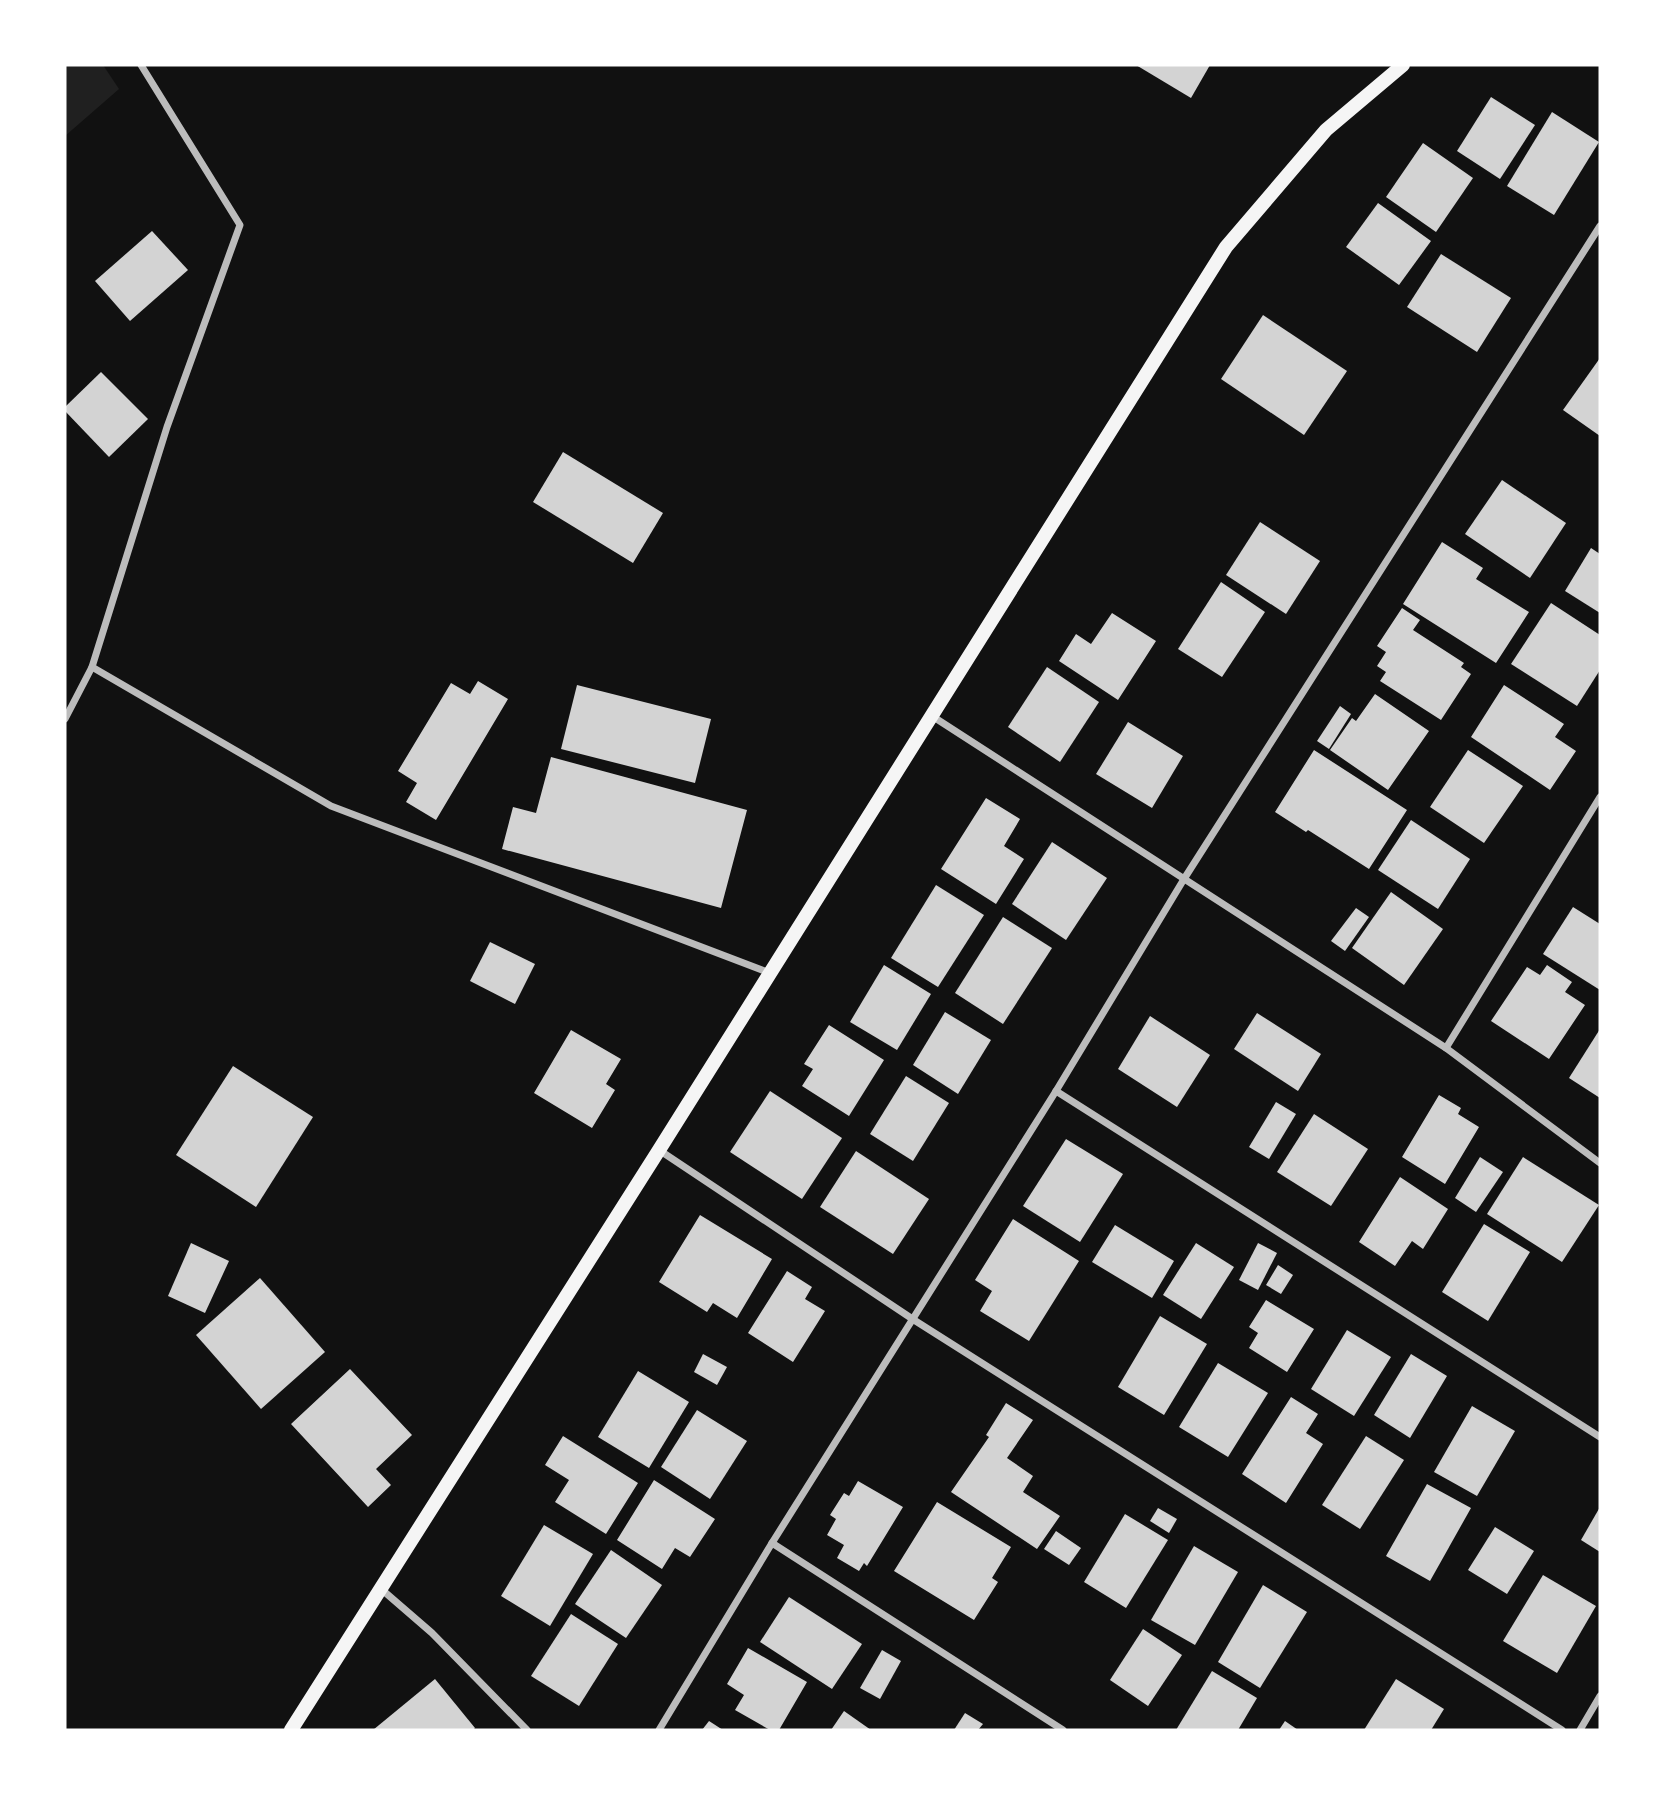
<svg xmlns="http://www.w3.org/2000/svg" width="1665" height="1795" viewBox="0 0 1665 1795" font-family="'DM Sans',sans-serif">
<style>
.green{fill:#202020}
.building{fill:#d3d3d3}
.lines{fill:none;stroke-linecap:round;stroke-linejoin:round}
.minor{stroke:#bcbcbc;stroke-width:7}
.secondary{stroke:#f5f5f5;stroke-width:14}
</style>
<rect width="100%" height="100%" fill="#111"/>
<!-- green -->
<path class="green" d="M65 65H103L119 89 65 136Z"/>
<!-- building -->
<g class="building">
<path d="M1136 65H1210L1191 98Z"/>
<path d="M1491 97 1535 125 1500 179 1457 151Z"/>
<path d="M1552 112 1599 142 1554 215 1507 186Z"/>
<path d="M1423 143 1473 178 1436 232 1386 197Z"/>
<path d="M1378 203 1431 241 1399 285 1346 247Z"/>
<path d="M152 231 188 270 130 321 95 281Z"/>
<path d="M1441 254 1511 298 1477 352 1407 307Z"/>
<path d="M1263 315 1347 371 1304 435 1221 379Z"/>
<path d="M1600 358V436L1563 410Z"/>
<path d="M101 372 148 419 109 457 65 411V407Z"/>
<path d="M563 452 663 513 633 563 533 502Z"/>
<path d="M1502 480 1566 523 1530 578 1465 534Z"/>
<path d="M1260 522 1320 561 1286 614 1226 575Z"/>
<path d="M1442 542 1483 568 1476 579 1529 612 1496 663 1403 604Z"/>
<path d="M1591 548 1600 554V613L1565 591Z"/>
<path d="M1221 582 1265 612 1222 677 1178 649Z"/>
<path d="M1551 603 1600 635V670L1577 706 1511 664Z"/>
<path d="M1402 608 1420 620 1413 630 1464 663 1461 667 1471 674 1441 720 1380 681 1386 672 1377 666 1386 652 1377 646Z"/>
<path d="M1112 613 1156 641 1118 700 1059 661 1076 634 1091 644Z"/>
<path d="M1047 667 1099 702 1060 762 1008 727Z"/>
<path d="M478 681 508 699 436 820 406 802 417 783 398 771 451 683 470 694Z"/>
<path d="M577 685 711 719 695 783 561 749Z"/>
<path d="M1504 685 1564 724 1555 737 1576 751 1550 790 1471 737Z"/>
<path d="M1375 694 1429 731 1388 790 1330 750 1352 718 1356 721Z"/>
<path d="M1340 706 1351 714 1329 749 1317 741Z"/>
<path d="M1128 722 1183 756 1152 808 1096 774Z"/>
<path d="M1314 750 1407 810 1369 869 1308 830 1306 832 1275 812Z"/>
<path d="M1468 750 1523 786 1484 843 1430 807Z"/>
<path d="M551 757 747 810 721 908 502 849 513 807 536 813Z"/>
<path d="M986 798 1020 819 1004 846 1024 859 996 904 941 869Z"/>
<path d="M1411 820 1470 859 1438 909 1378 870Z"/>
<path d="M1052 842 1107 878 1066 940 1012 904Z"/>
<path d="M936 885 984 915 938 987 891 958Z"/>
<path d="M1391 892 1443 929 1404 985 1352 948Z"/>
<path d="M1573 907 1600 924V990L1543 954Z"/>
<path d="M1356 908 1369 917 1345 951 1331 941Z"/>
<path d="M1003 917 1052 948 1003 1024 955 993Z"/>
<path d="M490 942 535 964 515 1004 470 981Z"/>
<path d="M884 965 931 994 897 1050 850 1022Z"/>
<path d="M1547 965 1572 982 1565 992 1585 1005 1549 1059 1491 1021 1527 967 1540 975Z"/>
<path d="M945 1012 991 1040 958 1094 913 1065Z"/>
<path d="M1257 1013 1321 1054 1298 1091 1234 1049Z"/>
<path d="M1150 1016 1210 1055 1177 1107 1118 1069Z"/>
<path d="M829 1025 884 1060 849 1116 802 1086 813 1069 804 1064Z"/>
<path d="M1600 1029V1098L1569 1078Z"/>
<path d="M571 1030 621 1059 606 1084 615 1090 592 1128 534 1093Z"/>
<path d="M233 1066 313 1117 256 1207 176 1155Z"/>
<path d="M906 1076 949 1103 913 1161 870 1134Z"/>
<path d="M770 1091 842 1138 802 1199 730 1152Z"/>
<path d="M1439 1095 1461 1108 1458 1114 1479 1127 1445 1184 1402 1157Z"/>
<path d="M1276 1102 1296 1114 1269 1159 1249 1147Z"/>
<path d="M1314 1114 1368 1149 1331 1206 1277 1172Z"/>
<path d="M1066 1139 1123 1174 1080 1242 1023 1206Z"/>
<path d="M856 1151 929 1199 893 1254 820 1207Z"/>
<path d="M1480 1157 1503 1172 1476 1212 1455 1198Z"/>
<path d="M1523 1157 1599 1205 1562 1262 1487 1214Z"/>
<path d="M1400 1177 1448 1209 1423 1249 1412 1241 1395 1266 1359 1242Z"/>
<path d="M700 1215 772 1259 737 1318 713 1303 707 1312 659 1282Z"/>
<path d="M1013 1219 1079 1261 1029 1341 980 1311 992 1291 975 1280Z"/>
<path d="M1484 1224 1530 1252 1488 1321 1442 1292Z"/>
<path d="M1115 1225 1174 1261 1152 1298 1092 1262Z"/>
<path d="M191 1243 229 1261 205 1313 168 1296Z"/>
<path d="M1196 1243 1234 1267 1201 1319 1163 1295Z"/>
<path d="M1258 1243 1277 1253 1258 1290 1239 1280Z"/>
<path d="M1278 1265 1293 1275 1281 1294 1266 1285Z"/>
<path d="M787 1271 812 1287 805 1299 825 1311 793 1362 748 1333Z"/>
<path d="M260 1278 325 1352 261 1409 196 1335Z"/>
<path d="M1266 1300 1314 1329 1287 1372 1249 1348 1258 1333 1249 1327Z"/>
<path d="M1160 1316 1207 1344 1164 1415 1118 1387Z"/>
<path d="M1347 1330 1391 1357 1354 1416 1311 1389Z"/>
<path d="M703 1354 727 1367 717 1385 694 1372Z"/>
<path d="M1411 1354 1447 1376 1410 1438 1374 1415Z"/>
<path d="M1218 1363 1268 1393 1228 1457 1179 1427Z"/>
<path d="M350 1369 412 1435 376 1469 391 1485 368 1507 291 1424Z"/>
<path d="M638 1371 689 1402 649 1468 598 1437Z"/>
<path d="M1291 1397 1318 1414 1306 1433 1323 1444 1286 1503 1242 1474Z"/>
<path d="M1006 1403 1033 1420 1007 1458 1033 1476 1023 1492 1060 1516 1037 1549 951 1492 989 1437 986 1435Z"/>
<path d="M1472 1406 1515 1431 1477 1496 1434 1472Z"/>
<path d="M697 1410 747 1441 710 1499 661 1467Z"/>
<path d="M563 1436 638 1483 606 1534 555 1502 569 1480 545 1465Z"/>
<path d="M1366 1436 1404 1460 1360 1529 1322 1505Z"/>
<path d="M654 1480 715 1519 690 1557 675 1548 662 1569 617 1540Z"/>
<path d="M858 1481 903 1507 867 1566 864 1563 859 1571 837 1558 844 1545 827 1535 836 1519 830 1515 844 1493 849 1496Z"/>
<path d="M1427 1484 1471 1508 1430 1581 1386 1556Z"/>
<path d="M937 1502 1011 1547 992 1578 998 1582 974 1620 894 1571Z"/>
<path d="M1600 1507V1552L1581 1540Z"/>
<path d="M1158 1508 1177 1519 1169 1533 1150 1521Z"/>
<path d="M1125 1514 1168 1540 1126 1608 1084 1582Z"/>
<path d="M544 1525 593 1554 550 1626 501 1596Z"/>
<path d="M1495 1527 1534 1551 1507 1594 1468 1570Z"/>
<path d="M1056 1531 1081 1548 1069 1565 1044 1549Z"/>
<path d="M1194 1546 1238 1572 1195 1645 1151 1620Z"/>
<path d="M611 1550 662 1585 626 1638 575 1604Z"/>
<path d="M1543 1575 1596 1606 1557 1673 1503 1641Z"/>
<path d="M1263 1585 1307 1612 1260 1688 1218 1662Z"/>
<path d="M789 1597 862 1644 832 1689 760 1642Z"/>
<path d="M571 1614 618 1644 579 1706 531 1676Z"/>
<path d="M1143 1629 1182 1655 1148 1706 1110 1680Z"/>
<path d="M748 1648 807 1682 779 1730H770L735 1710 744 1695 727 1684Z"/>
<path d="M882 1650 901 1661 880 1699 860 1688Z"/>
<path d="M1212 1671 1257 1698 1238 1730H1176Z"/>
<path d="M435 1679 475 1728 473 1730H373Z"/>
<path d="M1396 1679 1444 1709 1431 1730H1364Z"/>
<path d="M844 1711 871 1730H831Z"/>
<path d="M965 1713 983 1724 978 1730H954Z"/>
<path d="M709 1721 723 1730H702Z"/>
<path d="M1285 1721 1298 1730H1279Z"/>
</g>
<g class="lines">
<!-- minor -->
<g class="minor">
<path d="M141 65 240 225 167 427 92 667 331 806 770 973"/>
<path d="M932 716 1446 1048 1600 1163"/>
<path d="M65 719 92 667"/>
<path d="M1446 1048 1600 797"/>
<path d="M1056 1091 1600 1437"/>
<path d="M659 1150 914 1320 1562 1730"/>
<path d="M772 1543 1063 1730"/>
<path d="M380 1588 432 1633 527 1730"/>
<path d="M659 1730 772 1543 1056 1091 1184 879 1600 226"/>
<path d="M1580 1730 1600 1696"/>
</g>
<!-- secondary -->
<path class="secondary" d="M291 1730 659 1150 1226 247 1326 130 1403 65"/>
</g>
<!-- border -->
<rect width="1665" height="1795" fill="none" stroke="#ffffff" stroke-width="133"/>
</svg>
